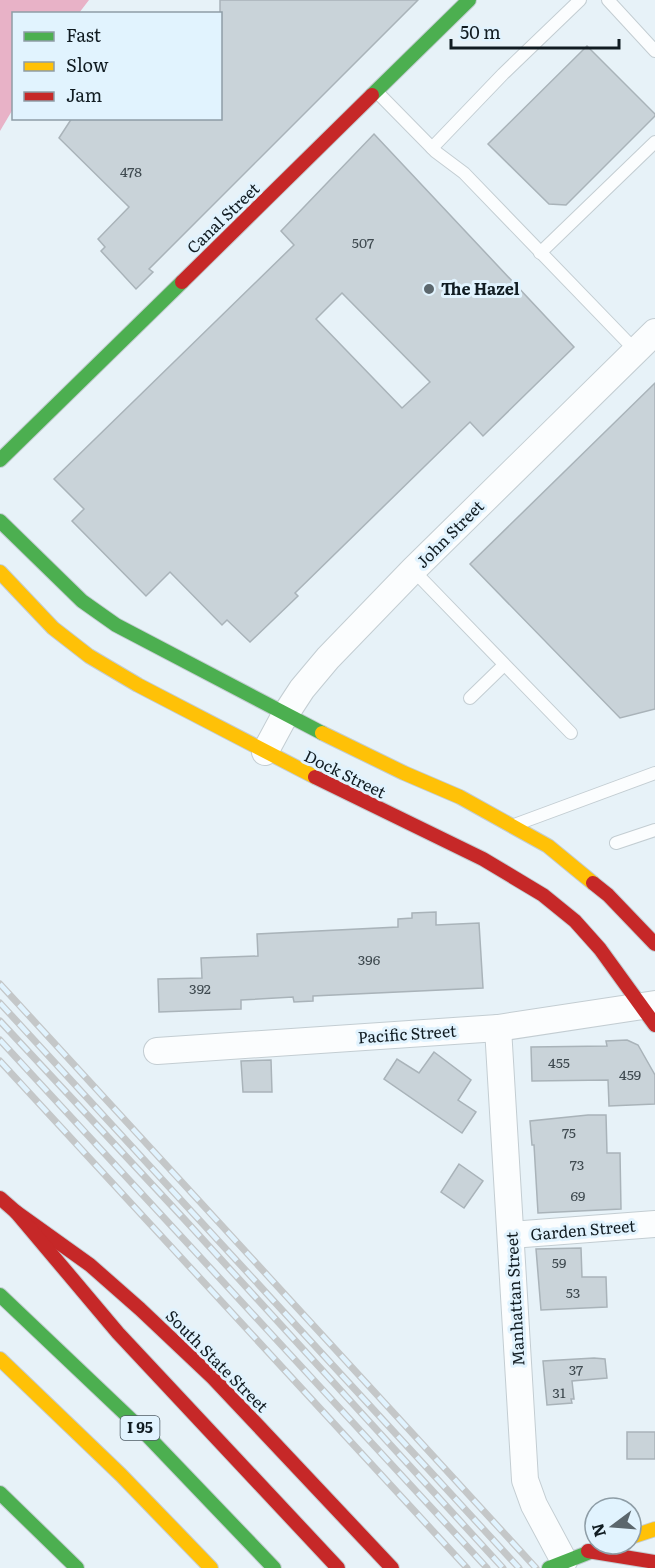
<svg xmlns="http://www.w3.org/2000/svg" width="655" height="1568" viewBox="0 0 655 1568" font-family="Literata,serif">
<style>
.water{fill:#e8b2c7}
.building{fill:#c9d3d9;stroke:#a9b3b9;stroke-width:1.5;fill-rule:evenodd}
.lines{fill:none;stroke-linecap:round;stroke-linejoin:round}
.lane-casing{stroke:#c3cdd2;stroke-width:14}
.street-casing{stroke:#c3cdd2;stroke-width:28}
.fast-casing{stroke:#c3cdd2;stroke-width:16}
.slow-casing{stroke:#c3cdd2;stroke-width:16}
.jam-casing{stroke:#c3cdd2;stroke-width:16}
.lane{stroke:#fbfdfe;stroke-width:12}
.street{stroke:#fbfdfe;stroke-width:26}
.fast{stroke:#4caf50;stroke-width:14}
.slow{stroke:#ffc107;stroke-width:14}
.jam{stroke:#c62828;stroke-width:14}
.rail-casing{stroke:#c4c7c8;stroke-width:7}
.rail{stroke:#e1f3fe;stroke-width:4.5;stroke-dasharray:14;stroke-linecap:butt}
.poi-dot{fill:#5c676d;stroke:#e1f3fe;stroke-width:2}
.labels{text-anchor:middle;stroke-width:6;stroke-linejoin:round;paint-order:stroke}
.number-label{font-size:14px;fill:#3f4a50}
.shield{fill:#e1f3fe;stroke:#4f5c64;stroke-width:1.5}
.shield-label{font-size:15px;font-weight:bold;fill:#111c22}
.street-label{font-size:16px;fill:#111c22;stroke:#e1f3fe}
.poi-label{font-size:16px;font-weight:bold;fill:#111c22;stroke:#e1f3fe;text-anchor:start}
</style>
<rect width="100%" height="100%" fill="#e7f2f8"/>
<!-- water -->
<path class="water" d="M0 0H89L79 13 14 14 13 109 0 131Z"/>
<!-- building -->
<g class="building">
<path d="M220 0H418L149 269 153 272 136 289 101 251 105 247 98 239 129 207 59 138 72 118H220Z"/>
<path d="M587 46 655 114V116L566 205 549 204 488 144Z"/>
<path d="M374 134 574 347 483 436 470 422 295 593 298 596 250 642 227 620 222 625 170 572 146 596 72 521 84 509 54 479 294 245 281 231ZM342 293 430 382 402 408 316 319Z"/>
<path d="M655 383V709L620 718 470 564Z"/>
<path d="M436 912V925L479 923 483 988 313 996V1001L294 1002 293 997 241 1000V1009L159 1012 158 979 202 978 201 958 258 956 257 934 398 927V919L412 918V913Z"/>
<path d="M627 1040 638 1045 655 1075V1104L609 1106 608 1080 532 1081 531 1047 607 1046 606 1041Z"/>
<path d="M434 1052 471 1080 458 1100 476 1112 462 1133 384 1079 397 1059 419 1073Z"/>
<path d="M271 1060 272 1092H243L241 1061Z"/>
<path d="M588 1115H606L607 1153H620L621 1209 538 1213 534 1145H532L530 1121Z"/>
<path d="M459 1164 483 1181 464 1208 441 1192Z"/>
<path d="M581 1248 582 1277H606L607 1307 541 1310 536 1249Z"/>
<path d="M594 1358 605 1359 607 1378 572 1381 574 1399H571L572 1403 547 1405 543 1361Z"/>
<rect x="627" y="1432" width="28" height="27"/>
</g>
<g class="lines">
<!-- lane casing -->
<g class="lane-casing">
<g id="lane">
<path d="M608 0 655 51"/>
<path d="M377 92 436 152 464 173 636 351"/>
<path d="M432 148 503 74 580 0"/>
<path d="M540 253 655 142"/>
<path d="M413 570 571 733"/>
<path d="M470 698 504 665"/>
<path d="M517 824 655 773"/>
<path d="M616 843 655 830"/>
</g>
</g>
<!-- street casing -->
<g class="street-casing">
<g id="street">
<path d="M265 752 285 715 302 689 328 658 413 570 655 332"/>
<path d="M498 1028 525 1480 534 1505 564 1561"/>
<path d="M157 1051 498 1028 655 1004"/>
<path d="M511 1235 655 1224"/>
</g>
</g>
<!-- fast casing -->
<g class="fast-casing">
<g id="fast">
<path d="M372 95 469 0"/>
<path d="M0 460 182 282"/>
<path d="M0 521 82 601 116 625 322 733"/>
<path d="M0 1295 140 1428 274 1568"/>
<path d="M0 1493 77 1568"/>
<path d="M549 1568 608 1545"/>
</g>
</g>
<!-- slow casing -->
<g class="slow-casing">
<g id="slow">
<path d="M0 572 53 628 89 656 138 685 315 777"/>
<path d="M322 733 404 773 460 797 548 846 593 883"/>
<path d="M0 1359 121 1475 211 1568"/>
<path d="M631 1537 655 1529"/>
</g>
</g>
<!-- jam casing -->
<g class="jam-casing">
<g id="jam">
<path d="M182 282 372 95"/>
<path d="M315 777 483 859 543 895 575 921 600 949 655 1025"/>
<path d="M593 883 608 895 655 944"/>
<path d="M0 1198 16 1212 90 1265 140 1309 213 1378 392 1568"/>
<path d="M16 1212 118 1333 338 1568"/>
<path d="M588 1551 655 1562"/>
</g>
</g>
<!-- lane -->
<use href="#lane" class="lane"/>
<!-- street -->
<use href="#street" class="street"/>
<!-- fast -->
<use href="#fast" class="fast"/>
<!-- slow -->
<use href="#slow" class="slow"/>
<!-- jam -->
<use href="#jam" class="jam"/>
<!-- rail casing -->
<g class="rail-casing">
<g id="rail">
<path d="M0 984 536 1568"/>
<path d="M0 1003 519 1568"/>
<path d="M0 1021 185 1220 503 1568"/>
<path d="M0 1040 487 1568"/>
<path d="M0 1061 467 1568"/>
</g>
</g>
<!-- rail -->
<use href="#rail" class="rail"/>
</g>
<!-- markers -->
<circle class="poi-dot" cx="429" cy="289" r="6"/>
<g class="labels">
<!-- number labels -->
<g class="number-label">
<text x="131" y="177">478</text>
<text x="363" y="248">507</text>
<text x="369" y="965">396</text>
<text x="200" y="994">392</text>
<text x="559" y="1068">455</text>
<text x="630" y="1080">459</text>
<text x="569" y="1138">75</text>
<text x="577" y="1170">73</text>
<text x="578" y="1201">69</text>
<text x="559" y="1268">59</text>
<text x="573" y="1298">53</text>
<text x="576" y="1375">37</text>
<text x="559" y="1398">31</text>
</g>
<!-- shield labels -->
<rect class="shield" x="120.5" y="1416" width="39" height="24" rx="4.5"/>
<g class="shield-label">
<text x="140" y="1433">I 95</text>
</g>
<!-- street labels -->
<g class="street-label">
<text transform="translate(223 218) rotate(-44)" y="6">Canal Street</text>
<text transform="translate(450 534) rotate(-45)" y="6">John Street</text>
<text transform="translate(345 774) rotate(26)" y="6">Dock Street</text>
<text transform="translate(407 1034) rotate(-4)" y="6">Pacific Street</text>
<text transform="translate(583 1230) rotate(-5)" y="6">Garden Street</text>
<text transform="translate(515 1299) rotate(-93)" y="6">Manhattan Street</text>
<text transform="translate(217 1361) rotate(45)" y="6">South State Street</text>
</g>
<!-- poi labels -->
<g class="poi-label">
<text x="441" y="295">The Hazel</text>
</g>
</g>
<!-- legend -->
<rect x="12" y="12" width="210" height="108" fill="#e1f3fe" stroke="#8e9da6" stroke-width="1.5"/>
<rect x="24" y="32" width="30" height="9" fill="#4caf50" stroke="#8e9da6" stroke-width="1.5"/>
<text x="66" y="42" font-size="18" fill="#111c22">Fast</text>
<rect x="24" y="62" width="30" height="9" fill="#ffc107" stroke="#8e9da6" stroke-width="1.5"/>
<text x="66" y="72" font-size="18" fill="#111c22">Slow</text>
<rect x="24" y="92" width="30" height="9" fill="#c62828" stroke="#8e9da6" stroke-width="1.5"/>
<text x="66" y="102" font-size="18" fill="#111c22">Jam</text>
<!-- north arrow -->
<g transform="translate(613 1526) rotate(254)"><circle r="28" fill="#e1f3fe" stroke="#8e9da6" stroke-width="1.5"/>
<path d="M0-4.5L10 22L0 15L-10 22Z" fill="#5c676d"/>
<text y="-9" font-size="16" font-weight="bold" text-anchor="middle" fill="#111c22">N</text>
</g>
<!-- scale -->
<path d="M451 39v9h168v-9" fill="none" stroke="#111c22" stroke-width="3"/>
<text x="460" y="39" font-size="18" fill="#111c22" stroke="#e1f3fe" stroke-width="4.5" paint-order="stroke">50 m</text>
</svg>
